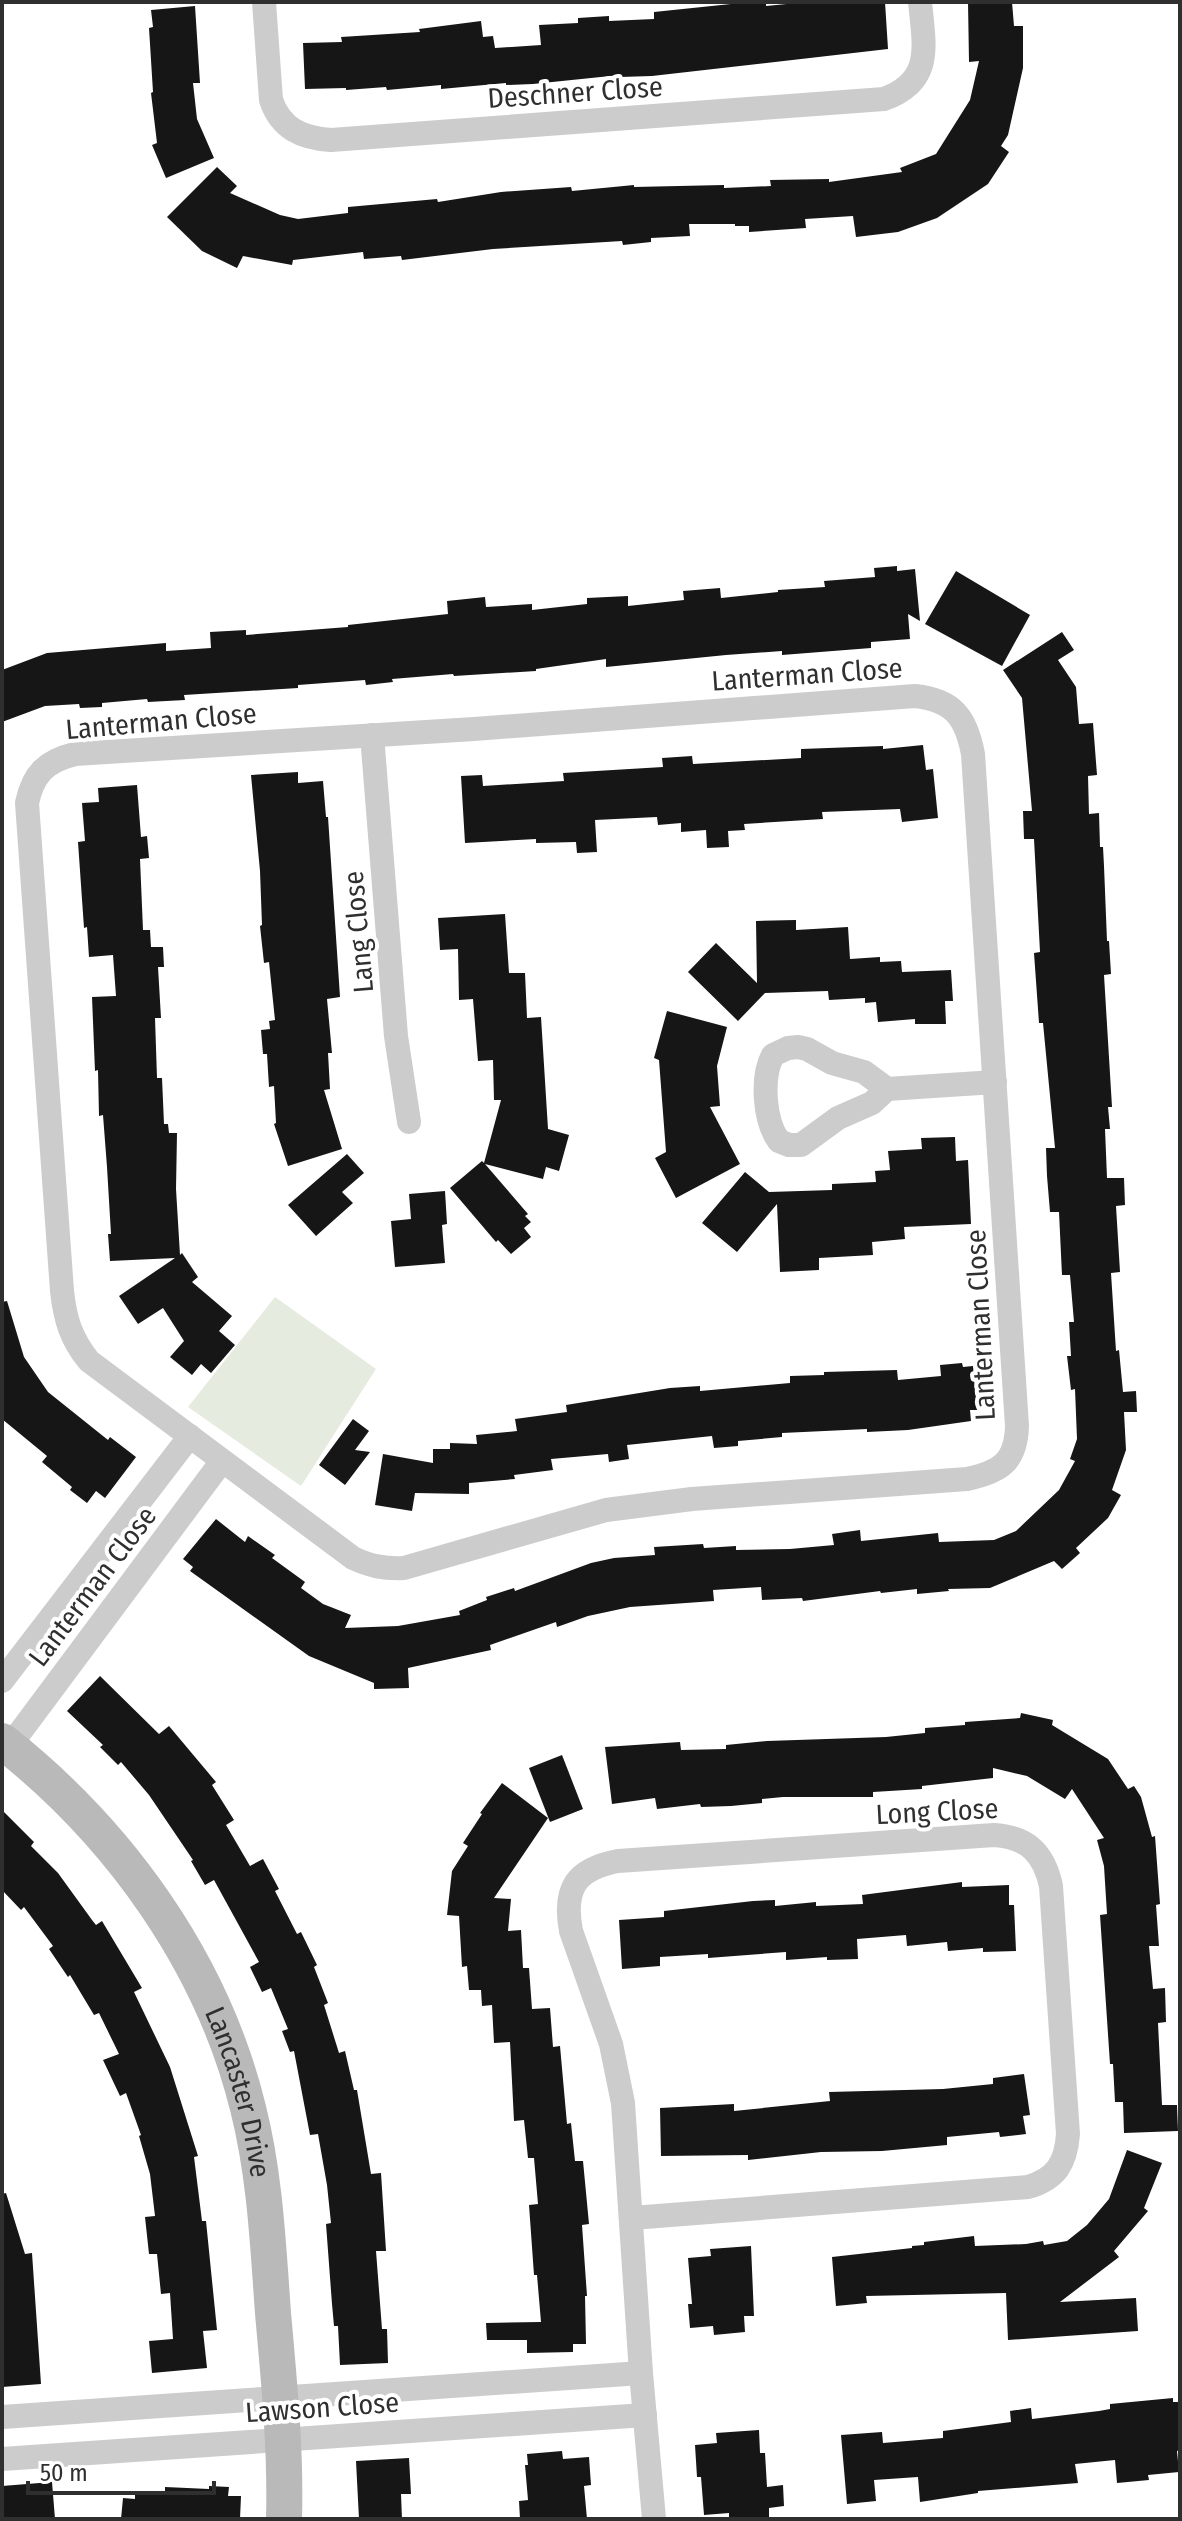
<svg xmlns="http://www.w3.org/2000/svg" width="1182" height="2521" viewBox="0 0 1182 2521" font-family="'Fira Sans Condensed',sans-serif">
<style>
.green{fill:#e5ebdf}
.building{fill:#161616}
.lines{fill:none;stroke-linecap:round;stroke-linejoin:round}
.street{stroke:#ccc;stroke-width:24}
.secondary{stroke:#b9b9b9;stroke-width:36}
.labels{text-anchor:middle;stroke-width:8;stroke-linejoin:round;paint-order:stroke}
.street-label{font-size:28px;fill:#2f2f2f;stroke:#fff}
</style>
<rect width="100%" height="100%" fill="#fff"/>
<!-- green -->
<path class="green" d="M275 1297 376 1369 301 1486 188 1407Z"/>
<!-- building -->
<g class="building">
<path d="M750 2H766V6L807 2H885L888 49 652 76 620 77V75L533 84 506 85V83L441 89V85L387 90 386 87 346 90V88L305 89 303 43 342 42 341 37 420 32 419 29 481 21 483 37 493 36 495 48 541 45 539 25 578 23V18L609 16V21L654 19V12Z"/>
<path d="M968 2H1012L1014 26H1023V68L1008 135 1001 146 1009 152 988 184 937 218 898 232 856 237 853 216 805 219 806 228 749 232V226H735V224H689L690 236 651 238V242L623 245 622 241 493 249 402 260 401 256 364 259 363 252 293 260 292 265 243 256 237 268 202 251 167 217 217 167 237 186 230 193 280 215 298 219 348 213V207L437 199 438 202 501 192 571 187 572 191 634 185V187L724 185V188L771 186 770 180 829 179V182L902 172 900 168 936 154 970 100 979 61 969 62Z"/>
<path d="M195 6 200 83H193L197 119 214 158 166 178 152 145 157 143 151 93 153 92 149 28 153 27 151 10Z"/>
<path d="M897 566V571L915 569 920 621 908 614 910 639 871 642V648L782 655V651L726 655 606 667V659L536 669V671L454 676 453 674 392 679 393 682 366 685 365 680 298 685V688L184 695 185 700 148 702 147 699 102 703V707L80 708 79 704 45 706 2 722V670L47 653 166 643V651L211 648 210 632 246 630V635L348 627V625L448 614 447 601 485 597 486 607 532 604V610L587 604V598L628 596V606L684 600 683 591 720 588 721 598 778 592V590L825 587 824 581 875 577 874 568Z"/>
<path d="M956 571 1030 615 1002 666 925 624Z"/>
<path d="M1062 632 1074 650 1058 660 1076 687 1079 724 1093 723 1097 775 1088 776 1089 814 1099 813 1100 847H1103L1104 866 1107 941H1109L1111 974 1104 975 1112 1107H1108L1110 1129H1105L1107 1178H1124L1125 1205 1116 1206 1120 1272 1111 1273 1116 1351 1119 1350 1123 1392 1136 1391 1137 1412H1124L1126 1450 1112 1490 1121 1495 1108 1518 1076 1548 1080 1553 1062 1569 1054 1561 990 1588 948 1589 949 1591 917 1594V1589L881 1593 880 1591 803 1601 802 1598 762 1600 761 1587 713 1590 714 1601 630 1607 588 1616 557 1627 556 1622 490 1645 491 1650 408 1668 409 1688 374 1689V1683L309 1656 190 1571 193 1567 183 1559 216 1519 245 1542 248 1536 275 1555 272 1558 305 1582 301 1588 323 1604 351 1615 345 1628 398 1626 460 1615 459 1611 487 1600 486 1597 514 1588 515 1591 591 1563 614 1558 655 1555 654 1547 703 1544 704 1548 736 1546V1550L790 1549 834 1545 832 1534 860 1530 861 1541 938 1533 939 1542 994 1540 1016 1531 1059 1490 1075 1461 1070 1459 1077 1439 1075 1389 1071 1390 1067 1356H1071L1069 1322H1074L1070 1275H1062L1059 1212H1050L1047 1176 1046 1148H1055L1043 1023H1039L1034 953 1040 952 1034 839H1024L1023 811H1032L1022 698 1003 670Z"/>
<path d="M923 745 926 770 933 769 938 818 902 822 900 809 822 812 823 819 744 824 745 830 728 831 729 847 707 848 706 830 681 832V823L658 825 657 817 595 820 597 852 577 853 576 842 536 843V839L465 843 461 776 482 775 483 786 564 781 563 773 663 767 662 758 692 756 693 764 801 758V749L883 746V749Z"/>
<path d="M298 772V783L323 781 326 817H328L340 997 327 999 332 1053H328L330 1089 324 1090 342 1149 288 1166 274 1124 276 1123 274 1086 269 1087 267 1054H263L261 1030 270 1029 269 1021 275 1020 269 962 264 963 260 926 262 925 260 871 251 775Z"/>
<path d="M137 785 141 837 147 836 149 858 140 859 143 930H150L151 947H163L164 967H158L161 1018H155L157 1078H162L164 1124H168L169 1133H177L176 1189 180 1255 182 1253 198 1277 192 1282 232 1316 219 1331 235 1345 211 1373 201 1364 192 1375 170 1357 184 1341 163 1308 138 1324 119 1296 175 1258 110 1261 108 1234H111L107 1167 103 1115 99 1116 98 1070 95 1071 92 997 116 996 113 955 89 957 87 927 84 928 78 842 85 841 82 803 99 802 98 788Z"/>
<path d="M505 914 509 973H525L527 1018 541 1017 548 1129 569 1135 559 1171 546 1167 543 1179 485 1164 528 1214 525 1216 531 1222 524 1228 531 1237 511 1254 498 1240 496 1242 450 1188 482 1161 484 1163 501 1100H494L493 1060 478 1061 473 999 459 1000 458 949 440 950 438 918Z"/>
<path d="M796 920V930L848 927 850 959 880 957V962L901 961 902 972 951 970 953 1001H945L946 1024H915V1019L878 1022 876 1002 865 1003V998L829 1000 828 991 765 993 738 1021 688 972 716 943 757 983 756 921Z"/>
<path d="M667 1011 727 1027 717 1066 720 1106 710 1107 740 1164 676 1198 655 1158 666 1152 659 1060 654 1058Z"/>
<path d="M955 1137 956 1161 968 1160 971 1224 904 1227 905 1239 872 1242 873 1255 819 1258V1270L780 1272 777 1204 737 1252 702 1223 745 1172 769 1192 832 1190V1184L876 1182 875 1171 890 1170 888 1151 922 1149 921 1138Z"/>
<path d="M347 1154 364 1173 342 1192 353 1203 316 1236 288 1205Z"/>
<path d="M445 1191 447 1224 442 1225 445 1263 395 1267 391 1221 411 1219 409 1194Z"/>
<path d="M7 1301 24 1357 48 1392 108 1440 110 1437 136 1457 105 1498 96 1491 87 1503 70 1490 72 1487 42 1462 47 1456 2 1419V1302Z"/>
<path d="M962 1363 963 1367 973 1366 977 1410H970L971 1421 908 1430 867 1432V1429L782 1433V1437L738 1441V1446L714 1448 712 1436 627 1445 629 1459 609 1462 608 1454 551 1459 553 1470 514 1475 515 1479 469 1483V1494L415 1493 412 1511 375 1505 383 1454 433 1463V1449H450V1443L477 1444 476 1435 517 1431 515 1419 567 1412 566 1405 670 1388 700 1386V1391L790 1383V1376L824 1375V1372L897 1370 898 1380 941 1376 940 1365Z"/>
<path d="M353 1419 369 1431 355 1450 370 1452 345 1485 319 1465Z"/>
<path d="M100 1676 159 1734 169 1726 216 1782 212 1785 234 1820 226 1825 250 1866 263 1859 279 1889 275 1891 297 1934 301 1932 317 1965 314 1967 328 2003 324 2005 339 2053 345 2051 354 2090H357L371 2174 381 2173 386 2251H376L382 2329H387L388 2363 340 2365 338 2326H334L332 2304 326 2224 331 2223 327 2185 318 2134 310 2135 294 2051 290 2052 282 2031 288 2029 271 1988 262 1992 250 1967 259 1962 214 1880 205 1885 191 1861 193 1860 149 1795 121 1762 118 1765 100 1747 103 1745 67 1711Z"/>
<path d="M1021 1713 1053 1720 1052 1725 1108 1759 1128 1789 1134 1786 1141 1797 1152 1837 1155 1836 1160 1904 1156 1905 1159 1946H1149L1153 1989 1165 1988 1166 2022 1158 2023 1162 2105H1177L1178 2131 1124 2133 1123 2102H1115L1113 2064H1110L1100 1915 1107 1914 1104 1866 1097 1840 1104 1838 1072 1789 1065 1799 1027 1776 993 1768V1778L922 1786V1789L873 1792V1797H783L762 1799V1803L731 1806 701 1807 700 1804 657 1809 655 1798 612 1804 605 1747 680 1742 681 1750 726 1749V1745L767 1741 886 1737 925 1733V1728L965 1725V1722L1020 1718Z"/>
<path d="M562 1755 583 1809 550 1822 529 1768Z"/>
<path d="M502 1783 548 1818 494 1898 511 1899 508 1931 521 1930 523 1968H529L532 2009 550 2008 553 2047 560 2046 567 2124 571 2123 575 2161H583L589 2224 582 2225 587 2296H585L586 2344H573V2352L527 2353V2340H487L486 2323 541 2322 537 2275H534L529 2205 538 2204 534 2158H528L524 2120 514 2121 510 2042 494 2043 492 2005 482 2006 481 1990H469L467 1966 462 1967 459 1916 447 1915 452 1871 468 1846 463 1843 482 1814 480 1813Z"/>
<path d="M2 1810 34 1842 31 1846 58 1873 92 1920 96 1925 102 1921 142 1988 134 1992 170 2067 198 2156 194 2157 202 2221H206L217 2330 203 2331 207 2368 152 2373 149 2341 173 2339 170 2293 161 2294 157 2254H149L145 2217 155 2216 150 2174 139 2136 141 2135 126 2093 120 2096 103 2060 119 2054 99 2013 94 2015 70 1975 68 1977 49 1949 53 1946 24 1907 21 1910 2 1890Z"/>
<path d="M962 1882V1887L1009 1885V1905H1014L1016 1951 983 1952V1948L948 1951 947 1942 907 1946 906 1935 857 1939 858 1959 827 1960V1957L786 1960V1952L708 1958V1954L660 1957V1966L622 1969 619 1920 664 1917V1911L753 1901 775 1900V1906L816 1902V1906L863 1904 862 1895Z"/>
<path d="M1024 2074 1030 2115 1023 2116 1026 2134 1000 2137 999 2132 947 2137V2145L882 2151 821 2152 748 2160V2155L661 2156 660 2108 734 2104V2111L830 2101 829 2092 943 2089 993 2084V2078Z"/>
<path d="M1127 2150 1162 2163 1144 2208 1148 2211 1114 2251 1119 2257 1060 2302 1136 2298 1138 2331 1008 2340 1006 2293 866 2296 867 2303 836 2306 832 2257 912 2248V2246L924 2245V2242L974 2236 975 2246 1026 2244 1043 2241 1044 2245 1067 2241 1087 2225 1109 2199Z"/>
<path d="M6 2193 25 2254 32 2253 41 2384 2 2387V2194Z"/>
<path d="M751 2246 754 2316H744L745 2332 714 2335 713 2326 690 2328 688 2304H692L688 2258 711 2256 710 2249Z"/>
<path d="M1173 2398V2402H1180V2450L1177 2451 1179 2472 1148 2475 1149 2480 1117 2483 1115 2460 1075 2464 1078 2483 978 2491V2493L920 2502 918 2477 874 2480 876 2501 847 2504 841 2435 882 2432 883 2443 943 2438V2431L1011 2422 1010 2411 1031 2408 1032 2419 1099 2411 1110 2409V2404Z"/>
<path d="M759 2430 760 2453H765L767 2487 783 2485 784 2506 769 2508V2519H729V2513L704 2515 701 2477H697L695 2445 717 2443 716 2433Z"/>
<path d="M562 2451 563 2459 589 2457 591 2485 584 2486 587 2519H520L519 2501 528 2500 525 2465H528L527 2454Z"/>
<path d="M409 2458 411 2494H401L402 2519H359L356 2461Z"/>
<path d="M52 2482 55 2519H2V2486Z"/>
<path d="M209 2486 229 2487 228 2496H241L240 2519H121L123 2498 135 2499V2493L165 2495V2487L209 2489Z"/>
</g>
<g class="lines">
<!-- street -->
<g class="street">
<path d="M264 2 271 100C281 129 302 138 331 140L884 99C934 81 924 45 920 2"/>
<path d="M915 696C953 700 966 717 973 754L1017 1426C1016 1462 1000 1472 967 1479L692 1499 606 1510 404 1568C384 1569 370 1566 353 1558L89 1361C71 1339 65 1319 62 1291L27 803C33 774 46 761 75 754L474 729Z"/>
<path d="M372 735 396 1036 409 1122"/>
<path d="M887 1089 872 1103 838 1118 801 1145H789L779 1141C764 1121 761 1077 773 1055L788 1048 798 1047 807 1049 832 1063 864 1072 887 1089 995 1082"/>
<path d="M2 1681 190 1436"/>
<path d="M9 1747 222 1461"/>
<path d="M632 2218 1028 2187C1056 2179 1066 2163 1068 2134L1051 1886C1044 1853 1027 1837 994 1835L618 1861C576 1869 563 1888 571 1931L611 2044 623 2103 641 2373 654 2519"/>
<path d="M2 2417 641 2373"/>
<path d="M2 2459 645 2415"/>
</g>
<!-- secondary -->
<path class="secondary" id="s1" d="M2 1741C119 1833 212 1962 248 2108 265 2175 268 2244 273 2313 279 2381 286 2450 284 2519"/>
</g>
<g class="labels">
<!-- street labels -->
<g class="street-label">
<text transform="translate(575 92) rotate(-4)" y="10">Deschner Close</text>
<text transform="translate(807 674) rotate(-4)" y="10">Lanterman Close</text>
<text transform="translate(161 721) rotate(-5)" y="10">Lanterman Close</text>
<text transform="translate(358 932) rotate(-95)" y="10">Lang Close</text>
<text transform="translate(980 1325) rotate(-93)" y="10">Lanterman Close</text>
<text transform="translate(92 1586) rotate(-53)" y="10">Lanterman Close</text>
<text transform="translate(937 1811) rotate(-3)" y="10">Long Close</text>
<text dy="10" stroke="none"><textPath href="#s1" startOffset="432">Lancaster Drive</textPath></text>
<text transform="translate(322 2407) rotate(-4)" y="10">Lawson Close</text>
</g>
</g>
<!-- border -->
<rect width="1182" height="2521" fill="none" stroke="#2f2f2f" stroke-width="8"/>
<!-- scale -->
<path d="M28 2481v12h186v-12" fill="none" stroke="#2f2f2f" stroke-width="4"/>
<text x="40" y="2481" font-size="24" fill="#2f2f2f" stroke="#ffffff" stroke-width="6" paint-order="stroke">50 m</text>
</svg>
